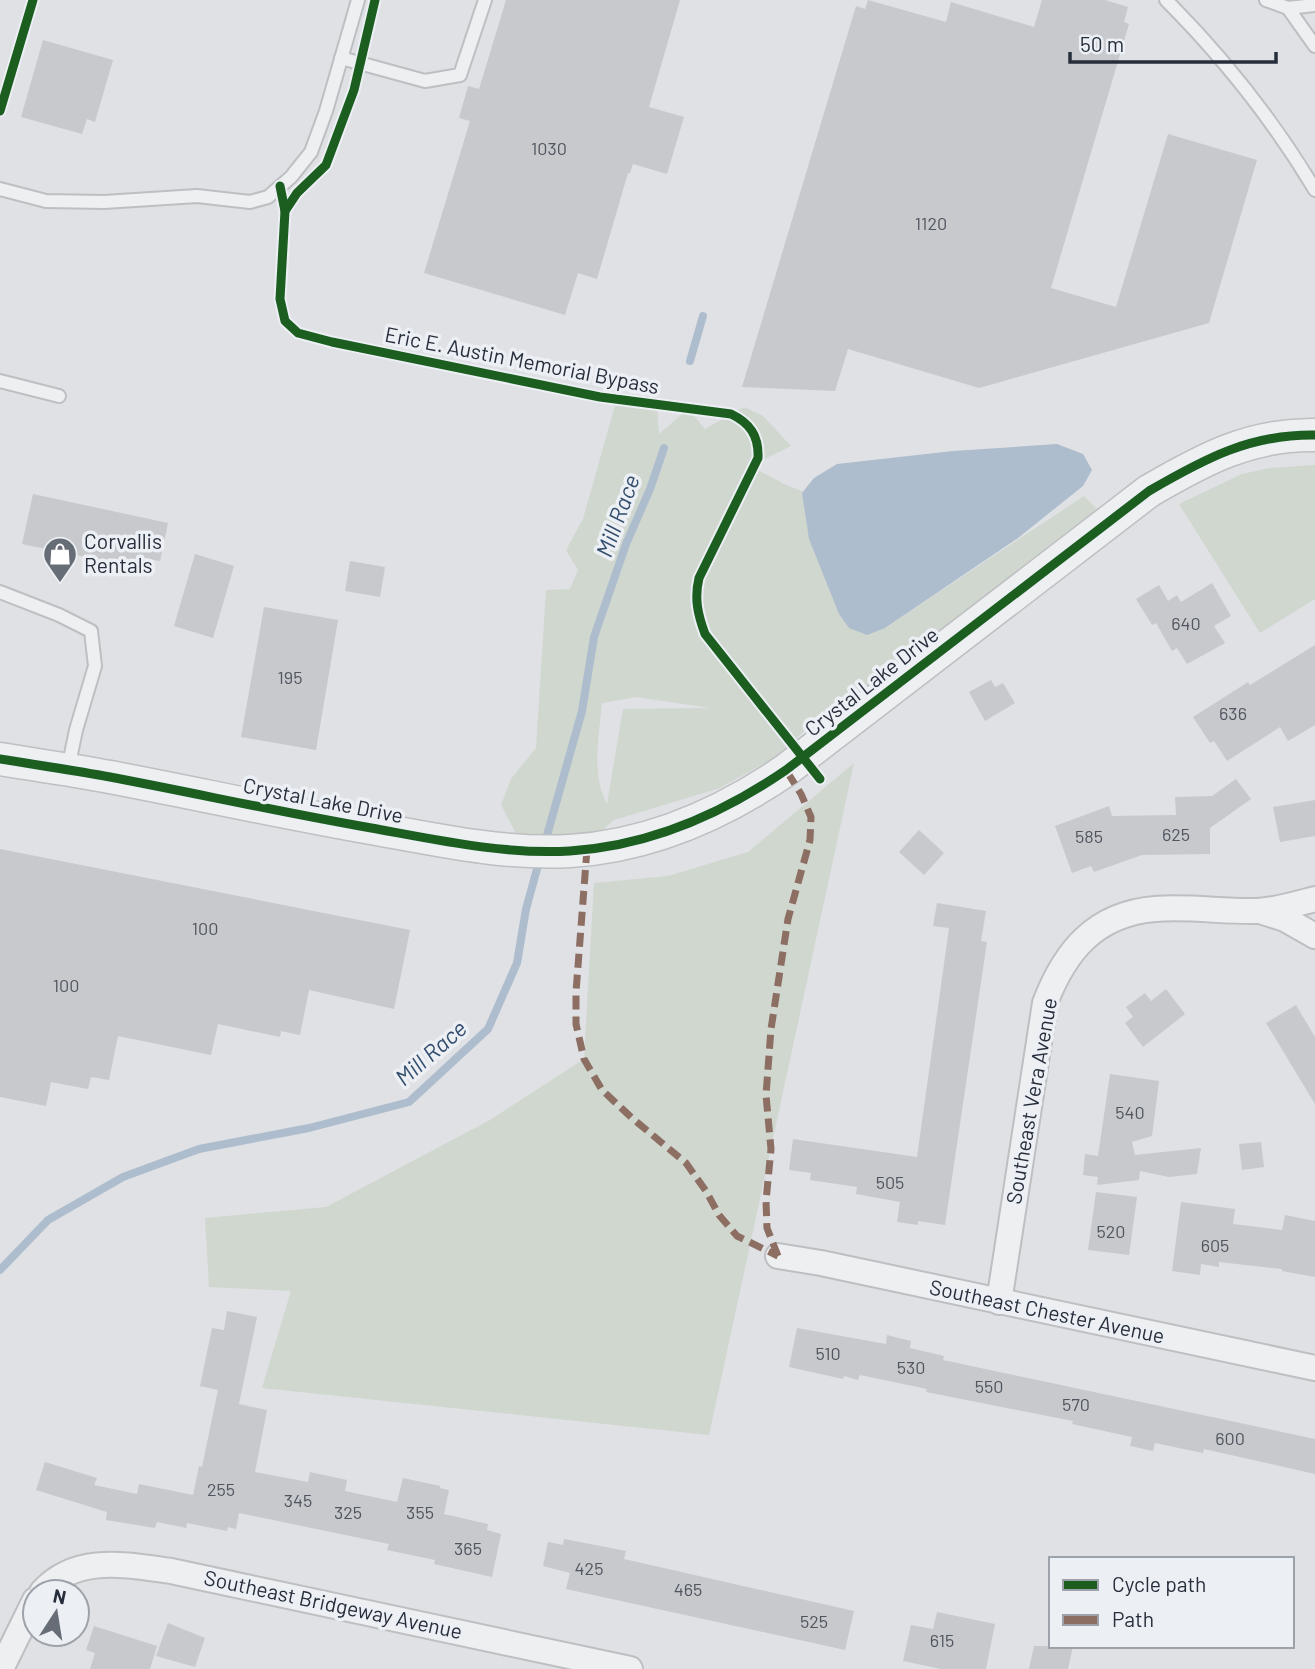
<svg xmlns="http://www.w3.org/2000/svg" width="1315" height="1669" viewBox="0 0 1315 1669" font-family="Barlow,sans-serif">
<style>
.green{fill:#cfd7cf;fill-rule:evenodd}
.water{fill:#aebdce}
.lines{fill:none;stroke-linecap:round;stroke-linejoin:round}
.stream{stroke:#aebdce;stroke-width:8}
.building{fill:#c7c9cc}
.service-casing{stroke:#bdbfc2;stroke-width:16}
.minor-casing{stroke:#bdbfc2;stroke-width:28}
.tertiary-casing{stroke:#bdbfc2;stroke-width:35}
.service{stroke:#eeeff0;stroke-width:12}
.minor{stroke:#eeeff0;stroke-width:24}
.tertiary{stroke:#eeeff0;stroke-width:32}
.quiet{stroke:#8d6e63;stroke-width:7;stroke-dasharray:14 7;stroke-linecap:butt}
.cycleway-casing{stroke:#eceff4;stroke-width:13}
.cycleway{stroke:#1b5e20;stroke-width:9}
.labels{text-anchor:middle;stroke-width:7;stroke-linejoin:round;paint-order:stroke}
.number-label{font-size:18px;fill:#505660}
.street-label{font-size:21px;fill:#272e3b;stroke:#eceff4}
.poi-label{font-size:21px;fill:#272e3b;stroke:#eceff4;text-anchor:start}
.water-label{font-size:23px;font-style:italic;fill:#334d6d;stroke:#eceff4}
</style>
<rect width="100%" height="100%" fill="#dfe1e4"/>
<!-- green -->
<g class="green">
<path d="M618 395 656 396 659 434 688 409 705 429 744 407 763 416 791 446 750 466 786 485 815 496 885 628 1084 496 1104 516 938 665 894 657 899 692 876 712 836 703 774 758 720 788 614 820 592 839 518 837 501 805 511 779 536 748 546 590 570 589 578 570 566 550 583 519ZM636 697 710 708 623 709 607 804C591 774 599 736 602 703Z"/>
<path d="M1315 465V599L1260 633 1179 504 1242 474 1270 468Z"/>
<path d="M854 763 709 1435 262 1388 291 1291 209 1287 205 1218 326 1207 490 1120 584 1059 594 883 668 876 748 852Z"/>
</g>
<!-- water -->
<path class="water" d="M1057 444 1083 454 1092 470 1083 486 1018 538 885 628 867 635 849 628 839 614 809 539 802 493 814 478 837 464 953 451Z"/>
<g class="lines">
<!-- stream -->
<g class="stream">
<path d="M690 361 703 316"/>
<path d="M544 846 582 711 594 637 626 544 650 489 664 448"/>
<path d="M0 1270 48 1220 123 1177 199 1149 309 1128 409 1102 488 1029 517 963 526 909 540 858"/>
</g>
</g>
<!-- building -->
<g class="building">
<path d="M506 0H680L649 107 684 117 667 174 633 164 630 173H628L597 279 578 273 565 315 424 273 470 121 459 118 468 86 479 89Z"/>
<path d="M868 0 946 22 951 2 1034 27 1042 0H1105L1128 7 1124 22 1129 24 1051 288 1116 307 1168 134 1257 160 1209 323 979 388 848 349 835 391 742 387 856 6 865 9Z"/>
<path d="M43 40 113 60 95 122 87 119 82 134 21 117Z"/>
<path d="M33 494 168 523 160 561 136 556 134 567 22 544Z"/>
<path d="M195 554 234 566 213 638 174 626Z"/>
<path d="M350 561 385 567 380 597 345 591Z"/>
<path d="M1212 583 1231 616 1214 626 1225 643 1187 664 1177 648 1172 651 1156 623 1152 625 1136 599 1159 585 1168 601 1177 595 1181 602Z"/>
<path d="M264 607 338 620 316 750 241 737Z"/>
<path d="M1315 645V725L1288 741 1280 727 1227 761 1214 741 1210 743 1193 717 1248 682 1250 685Z"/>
<path d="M991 680 995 687 1003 683 1015 703 985 721 969 692Z"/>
<path d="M1236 779 1251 799 1210 828V854L1142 855 1094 872 1091 866 1072 873 1055 826 1109 806 1112 816 1176 815 1175 797 1212 796Z"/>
<path d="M1315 800V836L1280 842 1273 807Z"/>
<path d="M919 830 944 853 924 875 899 852Z"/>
<path d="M0 849 410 930 394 1009 309 990 300 1035 281 1031 280 1037 218 1024 211 1055 118 1036 109 1080 91 1077 88 1089 51 1082 46 1106 0 1097Z"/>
<path d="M937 903 986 911 981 941 987 942 945 1225 918 1221V1225L897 1222 900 1202 856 1194 857 1187 810 1180 811 1173 789 1170 793 1139 917 1157 949 928 933 926Z"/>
<path d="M1166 989 1185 1014 1143 1047 1125 1023 1133 1017 1126 1007 1145 993 1151 1001Z"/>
<path d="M1296 1005 1315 1037V1104L1266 1023Z"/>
<path d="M1110 1074 1159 1081 1152 1136 1132 1142 1135 1155 1201 1148 1197 1174 1169 1177 1140 1171 1139 1180 1097 1185 1098 1177 1083 1175 1085 1154 1098 1156Z"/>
<path d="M1261 1142 1264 1167 1242 1170 1239 1144Z"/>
<path d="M1096 1192 1137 1197 1129 1255 1088 1250Z"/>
<path d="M1181 1202 1235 1209 1233 1224 1282 1230 1285 1215 1315 1221V1277L1282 1271V1269L1219 1262V1267L1201 1264 1200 1275 1172 1271Z"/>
<path d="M227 1311 257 1317 239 1404 267 1410 255 1472 308 1482 310 1472 347 1480 345 1491 397 1502 403 1478 440 1486V1488L449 1490 444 1514 488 1524 487 1530 501 1534 492 1577 434 1564 435 1560 387 1550 389 1544 239 1513 236 1529 228 1527 227 1531 187 1523 186 1528 157 1522 155 1528 106 1520 107 1512 36 1490 45 1462 97 1478 94 1485 137 1494 139 1484 193 1495 199 1466 202 1467 218 1390 200 1386 212 1328 224 1330Z"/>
<path d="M797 1328 886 1344 887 1335 911 1341 910 1348 944 1356 943 1360 1315 1439V1474L1204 1449 1203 1453 1155 1443 1153 1451 1130 1446 1132 1437 1072 1424 1073 1421 926 1392 927 1389 860 1375 858 1380 844 1376 843 1379 789 1367Z"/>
<path d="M564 1539 626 1551 624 1559 854 1611 845 1650 566 1589 570 1573 543 1566 548 1542 563 1545Z"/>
<path d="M937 1612 995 1624 986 1669H941L903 1661 911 1625 933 1629Z"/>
<path d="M168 1623 205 1638 195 1667 156 1656Z"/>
<path d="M94 1626 157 1646 150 1669H90L95 1653 86 1650Z"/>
<path d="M1034 1646H1073L1068 1669H1029Z"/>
</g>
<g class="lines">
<!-- service casing -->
<g class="service-casing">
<g id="service">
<path d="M1166 0C1224 58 1273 120 1315 190"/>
<path d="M1266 0 1288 8 1315 46"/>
<path d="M1288 8 1315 5"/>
<path d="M341 58 425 81 460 75 485 0"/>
<path d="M0 189 46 201 104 202 197 196 250 202 268 197 291 177 311 152 326 111 358 0"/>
<path d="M0 381 59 396"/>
<path d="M0 592 59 615 91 631 95 666 76 730 68 769"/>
</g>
</g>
<!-- minor casing -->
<g class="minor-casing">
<g id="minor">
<path d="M1260 911 1285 919 1315 936"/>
<path d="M778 1256 821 1263 1315 1368"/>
<path d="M999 1302 1045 1003C1065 951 1095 914 1155 909 1189 906 1224 912 1257 911 1277 910 1296 904 1315 899"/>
<path d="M42 1592C76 1554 126 1565 171 1571L630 1669"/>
<path d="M1 1669 35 1600"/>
</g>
</g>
<!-- tertiary casing -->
<g class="tertiary-casing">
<path id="tertiary" d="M0 759C37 765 73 770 110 777 194 793 276 811 360 826 429 838 500 855 570 851 649 846 722 814 786 770L1149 491C1204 459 1250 434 1315 435"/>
</g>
<!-- service -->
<use href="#service" class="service"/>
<!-- minor -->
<use href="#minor" class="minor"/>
<!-- tertiary -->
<use href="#tertiary" class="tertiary"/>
<!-- quiet -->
<g class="quiet">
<path d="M587 849 576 992V1024L584 1059 602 1090 632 1118 686 1163 706 1191 719 1215 737 1236 778 1256"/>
<path d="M778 1256 767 1228 766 1201 771 1149 766 1095 771 1029 788 919 810 840 811 817 801 794 786 770"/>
</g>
<!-- cycleway casing -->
<g class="cycleway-casing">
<g id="cycleway">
<path d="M0 111 33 0"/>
<path d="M280 186 285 211 280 299 285 321 298 333 332 342 600 397 731 414C750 423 759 436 758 458L699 578C694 599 698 615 705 634L820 779"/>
<path d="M285 211 297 193 326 165 354 90 375 0"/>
<path d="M0 759C37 765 73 770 110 777 194 793 276 811 360 826 429 838 500 855 570 851 649 846 722 814 786 770L1149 491C1204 459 1250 434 1315 435"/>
</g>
</g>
<!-- cycleway -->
<use href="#cycleway" class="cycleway"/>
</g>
<!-- icons -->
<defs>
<g id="shop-pin" transform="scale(1.75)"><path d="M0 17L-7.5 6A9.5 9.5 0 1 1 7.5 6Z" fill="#676d76" stroke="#eceff4"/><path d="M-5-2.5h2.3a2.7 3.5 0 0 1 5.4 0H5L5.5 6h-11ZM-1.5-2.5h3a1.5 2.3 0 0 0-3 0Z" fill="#fff"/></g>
</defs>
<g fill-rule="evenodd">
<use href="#shop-pin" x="60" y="554"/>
</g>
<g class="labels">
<!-- number labels -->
<g class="number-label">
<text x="549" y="155">1030</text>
<text x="931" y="230">1120</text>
<text x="1186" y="630">640</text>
<text x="290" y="684">195</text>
<text x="1233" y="720">636</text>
<text x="1176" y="841">625</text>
<text x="1089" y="843">585</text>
<text x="205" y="935">100</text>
<text x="66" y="992">100</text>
<text x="1130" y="1119">540</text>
<text x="890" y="1189">505</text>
<text x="1111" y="1238">520</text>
<text x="1215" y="1252">605</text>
<text x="828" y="1360">510</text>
<text x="911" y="1374">530</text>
<text x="989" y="1393">550</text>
<text x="1076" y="1411">570</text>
<text x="1230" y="1445">600</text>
<text x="221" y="1496">255</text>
<text x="298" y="1507">345</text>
<text x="348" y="1519">325</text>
<text x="420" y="1519">355</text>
<text x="468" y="1555">365</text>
<text x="589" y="1575">425</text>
<text x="688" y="1596">465</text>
<text x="814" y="1628">525</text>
<text x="942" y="1647">615</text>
</g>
<!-- street labels -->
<g class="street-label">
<text transform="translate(522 361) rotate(11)" y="7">Eric E. Austin Memorial Bypass</text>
<text transform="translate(872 682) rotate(-38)" y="7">Crystal Lake Drive</text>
<text transform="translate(323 801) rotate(11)" y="7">Crystal Lake Drive</text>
<text transform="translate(1032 1101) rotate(-80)" y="7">Southeast Vera Avenue</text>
<text transform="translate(1047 1312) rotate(12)" y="7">Southeast Chester Avenue</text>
<text transform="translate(333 1605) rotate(12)" y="7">Southeast Bridgeway Avenue</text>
</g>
<!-- poi labels -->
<g class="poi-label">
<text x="84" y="549">Corvallis<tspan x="84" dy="24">Rentals</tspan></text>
</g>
<!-- water labels -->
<g class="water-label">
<text transform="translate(618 516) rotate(-70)" y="8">Mill Race</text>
<text transform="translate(431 1053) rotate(-41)" y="8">Mill Race</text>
</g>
</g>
<!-- legend -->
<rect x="1049" y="1557" width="245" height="91" fill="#eceff4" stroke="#9da2aa" stroke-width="2"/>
<rect x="1063" y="1580" width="35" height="10" fill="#1b5e20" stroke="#9da2aa" stroke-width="2"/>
<text x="1112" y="1592" font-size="21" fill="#272e3b">Cycle path</text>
<rect x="1063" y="1615" width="35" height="10" fill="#8d6e63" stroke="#9da2aa" stroke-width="2"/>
<text x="1112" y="1627" font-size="21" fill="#272e3b">Path</text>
<!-- north arrow -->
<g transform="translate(56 1613) rotate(12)"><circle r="33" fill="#eceff4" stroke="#9da2aa" stroke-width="2"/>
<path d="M0-5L12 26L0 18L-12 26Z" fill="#676d76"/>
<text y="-10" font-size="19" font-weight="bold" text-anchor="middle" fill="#272e3b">N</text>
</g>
<!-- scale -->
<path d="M1070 52v10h206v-10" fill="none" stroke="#272e3b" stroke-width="3.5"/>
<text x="1080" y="52" font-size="21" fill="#272e3b" stroke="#eceff4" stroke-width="5" paint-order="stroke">50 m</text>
</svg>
